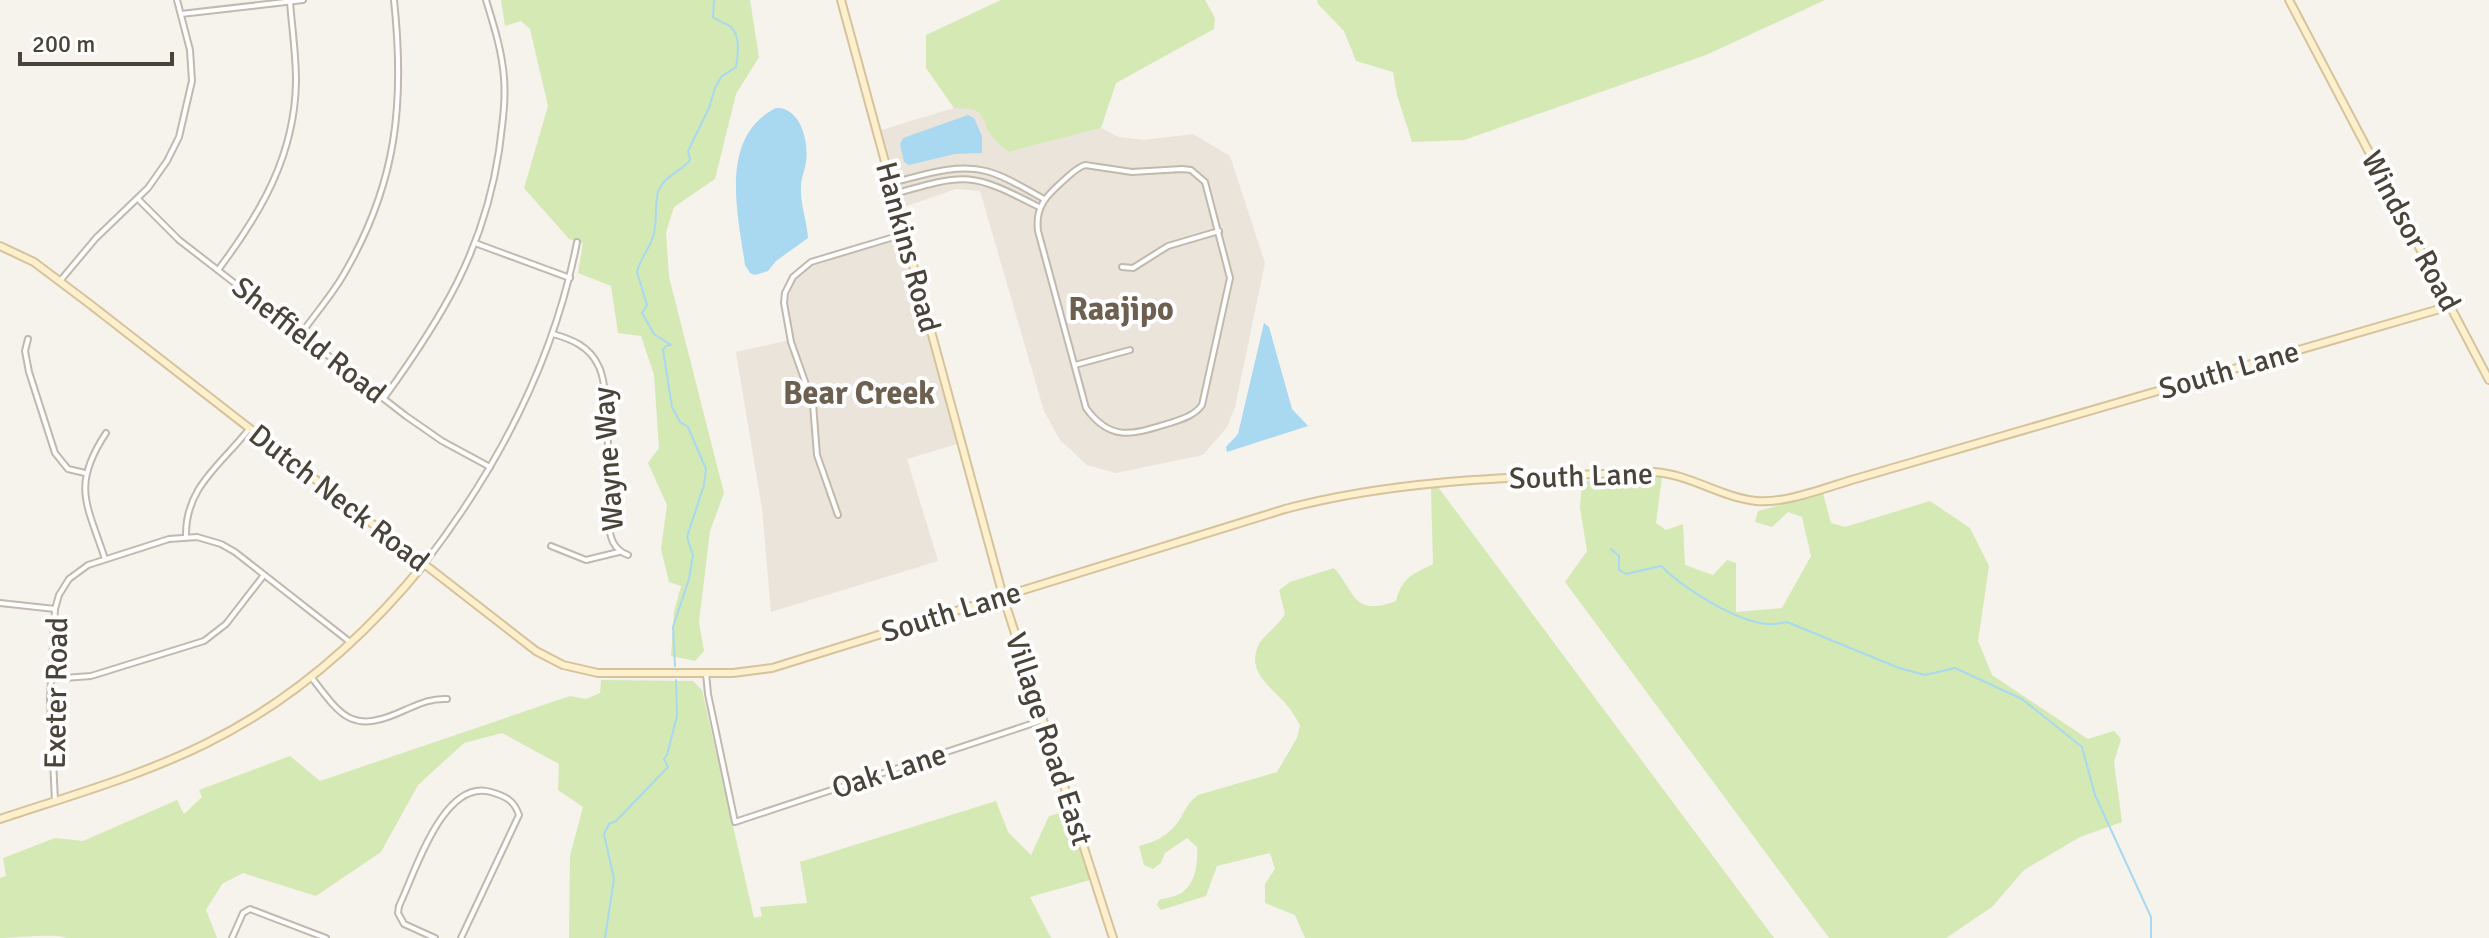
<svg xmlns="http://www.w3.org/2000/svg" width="2489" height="938" viewBox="0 0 2489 938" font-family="Signika,sans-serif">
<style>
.residential{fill:#eae4da}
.green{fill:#d5e9b5}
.water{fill:#a9d8f1}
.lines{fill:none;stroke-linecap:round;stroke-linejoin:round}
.stream{stroke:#a9d8f1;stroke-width:2}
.street-casing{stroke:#c1b9ae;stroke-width:8}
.secondary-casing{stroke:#d5c39b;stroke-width:10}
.street{stroke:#fff;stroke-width:4}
.secondary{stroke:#fef0cd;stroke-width:6}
.labels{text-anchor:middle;stroke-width:8;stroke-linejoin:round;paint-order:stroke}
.street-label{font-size:30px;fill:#4a4339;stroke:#fff}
.neighbourhood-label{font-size:32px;font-weight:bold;fill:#6d6050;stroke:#fff}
</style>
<rect width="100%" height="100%" fill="#f6f2ec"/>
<!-- residential -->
<g class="residential">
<path d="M954 108H971L984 117 994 139 1008 152 1101 128 1119 137 1144 140 1193 134 1230 156 1265 263 1235 407 1227 427 1203 455 1116 473 1087 465 1060 440 1044 411 980 191 956 189 904 207 881 130Z"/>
<path d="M901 239 957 444 907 459 938 561 771 612 762 508 736 352 794 339 787 311 788 299 794 281 802 271 812 266Z"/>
</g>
<!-- green -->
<g class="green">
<path d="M501 0H750L759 57 736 94 715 179 674 207 666 232 669 277 724 493 710 531 699 622 704 651 695 661 671 656 674 612 681 586 669 582 661 549 667 505 648 463 659 448 654 375 641 336 618 333 611 286 578 273 583 243 569 239 524 188 548 106 530 29 521 21 505 26Z"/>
<path d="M1001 0H1205L1215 18 1214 29 1116 83 1101 128 1008 152C1004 148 997 143 993 138 979 116 987 108 954 108L926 68V35Z"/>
<path d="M1317 0H1825L1706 55 1464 140 1412 142 1397 95 1393 72 1356 61 1344 31 1318 4Z"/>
<path d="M1662 477 1656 523 1666 530 1683 524 1685 565 1713 575 1727 560 1736 563V612L1782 608 1811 556 1802 517 1788 512 1772 527 1755 522 1758 511 1823 493 1831 523 1845 527 1930 501 1970 528 1989 566 1978 641 1992 675 2088 739 2114 731 2121 739 2114 762 2122 822 2080 837 2024 870 1992 907 1946 938H1829L1565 582 1587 551 1580 508 1582 481Z"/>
<path d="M1438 487 1774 938H1305L1295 915 1265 903V884L1275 869 1270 853 1217 866 1206 896 1161 910 1157 905 1159 900C1166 898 1179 896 1184 891 1196 881 1198 862 1197 847L1187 838 1165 853 1161 863 1153 869 1144 865 1139 846C1153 842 1164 838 1174 827 1184 816 1185 804 1198 795L1277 772 1297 738 1300 725C1295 717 1291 709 1285 703 1272 688 1248 673 1257 649 1260 637 1278 627 1285 614L1279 590 1290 582 1334 568C1356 593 1353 617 1396 601 1403 576 1412 575 1433 564L1431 488Z"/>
<path d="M601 680 693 681 702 690 754 918 762 916 760 907 807 903 800 862 996 801 1008 832 1031 855 1049 816 1067 811 1090 880 1030 897 1051 938H569L570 856 583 807 558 790 559 764 502 733 464 743 418 785 381 852 316 896 243 873 222 884 206 910 217 938H67C54 933 17 938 0 938V878L6 876 3 858 55 838 83 841 177 800 184 814 202 797 199 790 290 756 320 781 570 696 586 699 600 693Z"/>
</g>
<!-- water -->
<g class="water">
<path d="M776 108C800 107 809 140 806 162 805 170 801 178 801 187 800 204 807 221 808 238L776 261 768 271 755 275 750 273 745 265C738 214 718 137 776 108Z"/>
<path d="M968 115 974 118 982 136V153L955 154 909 165 904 162 900 144 903 138Z"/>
<path d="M1264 323 1269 327 1292 409 1308 426 1227 452 1226 447 1238 434Z"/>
</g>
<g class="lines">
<!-- stream -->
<g class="stream">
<path d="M1611 549 1619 556V570L1626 574 1661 566C1683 588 1735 621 1767 624 1773 625 1781 623 1787 622L1899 668 1925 675 1955 668 2022 699 2082 747 2095 795 2151 917V938"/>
<path d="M675 666 673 627 689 579 693 555 687 537 704 485 706 469 688 427 680 422 672 407 663 350 666 346 671 345 654 334 642 313 647 305 637 272C640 259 649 249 653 237 658 222 654 206 658 192 664 175 681 172 690 160L688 151 709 108 715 88 721 77 736 67C738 56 741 36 731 27 726 23 719 22 713 17L714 0"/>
<path d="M605 938 614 879 604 834 609 824 616 821 668 767 664 759 667 755 677 716 676 680"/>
</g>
<!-- street casing -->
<g class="street-casing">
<g id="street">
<path d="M181 14 303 0"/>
<path d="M1085 165 1132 172 1182 169 1191 170 1205 182 1230 278 1202 405C1194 416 1182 419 1170 423 1134 434 1111 443 1086 408L1038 231C1035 207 1046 196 1063 181 1071 174 1076 168 1085 165Z"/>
<path d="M891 183C921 176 955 163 986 171 1006 176 1025 189 1044 199"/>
<path d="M894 194C967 173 971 172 1039 207"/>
<path d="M138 199 179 240 406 416 442 441 490 467"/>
<path d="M475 243 570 278"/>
<path d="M1122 267 1133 268 1168 246 1219 231"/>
<path d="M218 270C261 213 295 155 296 81 296 54 292 28 290 2"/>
<path d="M60 281 96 238 148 188 167 161 179 137 192 81 190 50 177 0"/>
<path d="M301 334C315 314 332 295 344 274 397 183 405 103 394 0"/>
<path d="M553 334C571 339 589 346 598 365 612 389 607 489 608 522 610 537 613 550 628 555"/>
<path d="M28 339 25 351 29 372 55 453 68 469 85 473"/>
<path d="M1075 365 1130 350"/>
<path d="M384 398C442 318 484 250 499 151 502 126 506 102 504 78 502 51 494 26 486 0"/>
<path d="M838 515 817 455 813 404 791 342 784 303 785 293 793 277 811 262 904 234"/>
<path d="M186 536C185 487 221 465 249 429"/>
<path d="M551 546 586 560 619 552"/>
<path d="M105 559C87 504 71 486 106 433"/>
<path d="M424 564C498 468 554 361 577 242"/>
<path d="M0 603 55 609"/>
<path d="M706 673 708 694 735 822 1043 720"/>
<path d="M312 678C343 719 353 734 405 710 419 704 431 698 447 699"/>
<path d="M50 679 91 676 204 641 226 624 264 575"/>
<path d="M55 801 50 699 55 609 59 595 69 579 88 565 169 539 197 537 221 544 235 552 350 642"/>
<path d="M232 938 243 913 250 909 326 938"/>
<path d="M435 938 404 924 398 913 399 906C415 873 443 778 491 792 505 796 514 800 519 815L461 938"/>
</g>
</g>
<!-- secondary casing -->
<g class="secondary-casing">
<g id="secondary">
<path d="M841 0 1003 596 1113 938"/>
<path d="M2289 0 2489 380"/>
<path d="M0 246 34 262 91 305 536 651 563 665 598 673H733L772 668 1285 509C1405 477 1531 477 1653 472 1690 474 1720 497 1756 501 1785 504 1827 487 1855 479L2450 306"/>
<path d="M0 819C69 796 140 776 205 744 293 701 363 639 424 564"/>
</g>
</g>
<!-- street -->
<use href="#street" class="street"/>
<!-- secondary -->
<use href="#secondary" class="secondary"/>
</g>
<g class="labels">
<!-- street labels -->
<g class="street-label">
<text transform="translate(2411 231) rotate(62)" y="10">Windsor Road</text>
<text transform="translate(908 247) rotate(75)" y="10">Hankins Road</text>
<text transform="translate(309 340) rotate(38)" y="10">Sheffield Road</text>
<text transform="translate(2229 370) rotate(-16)" y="10">South Lane</text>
<text transform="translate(608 459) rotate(-94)" y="10">Wayne Way</text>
<text transform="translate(1581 476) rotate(-2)" y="10">South Lane</text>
<text transform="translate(339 498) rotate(38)" y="10">Dutch Neck Road</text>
<text transform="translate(951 612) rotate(-17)" y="10">South Lane</text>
<text transform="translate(56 693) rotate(-89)" y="10">Exeter Road</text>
<text transform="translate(1049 739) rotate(72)" y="10">Village Road East</text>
<text transform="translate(889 771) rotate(-18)" y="10">Oak Lane</text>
</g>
<!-- neighbourhood labels -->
<g class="neighbourhood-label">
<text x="1121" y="320">Raajipo</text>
<text x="859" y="404">Bear Creek</text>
</g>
</g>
<!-- scale -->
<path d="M20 52v12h152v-12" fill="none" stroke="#4a4339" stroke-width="4"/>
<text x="32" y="52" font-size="24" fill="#4a4339" stroke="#ffffff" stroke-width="6" paint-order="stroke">200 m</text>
</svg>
